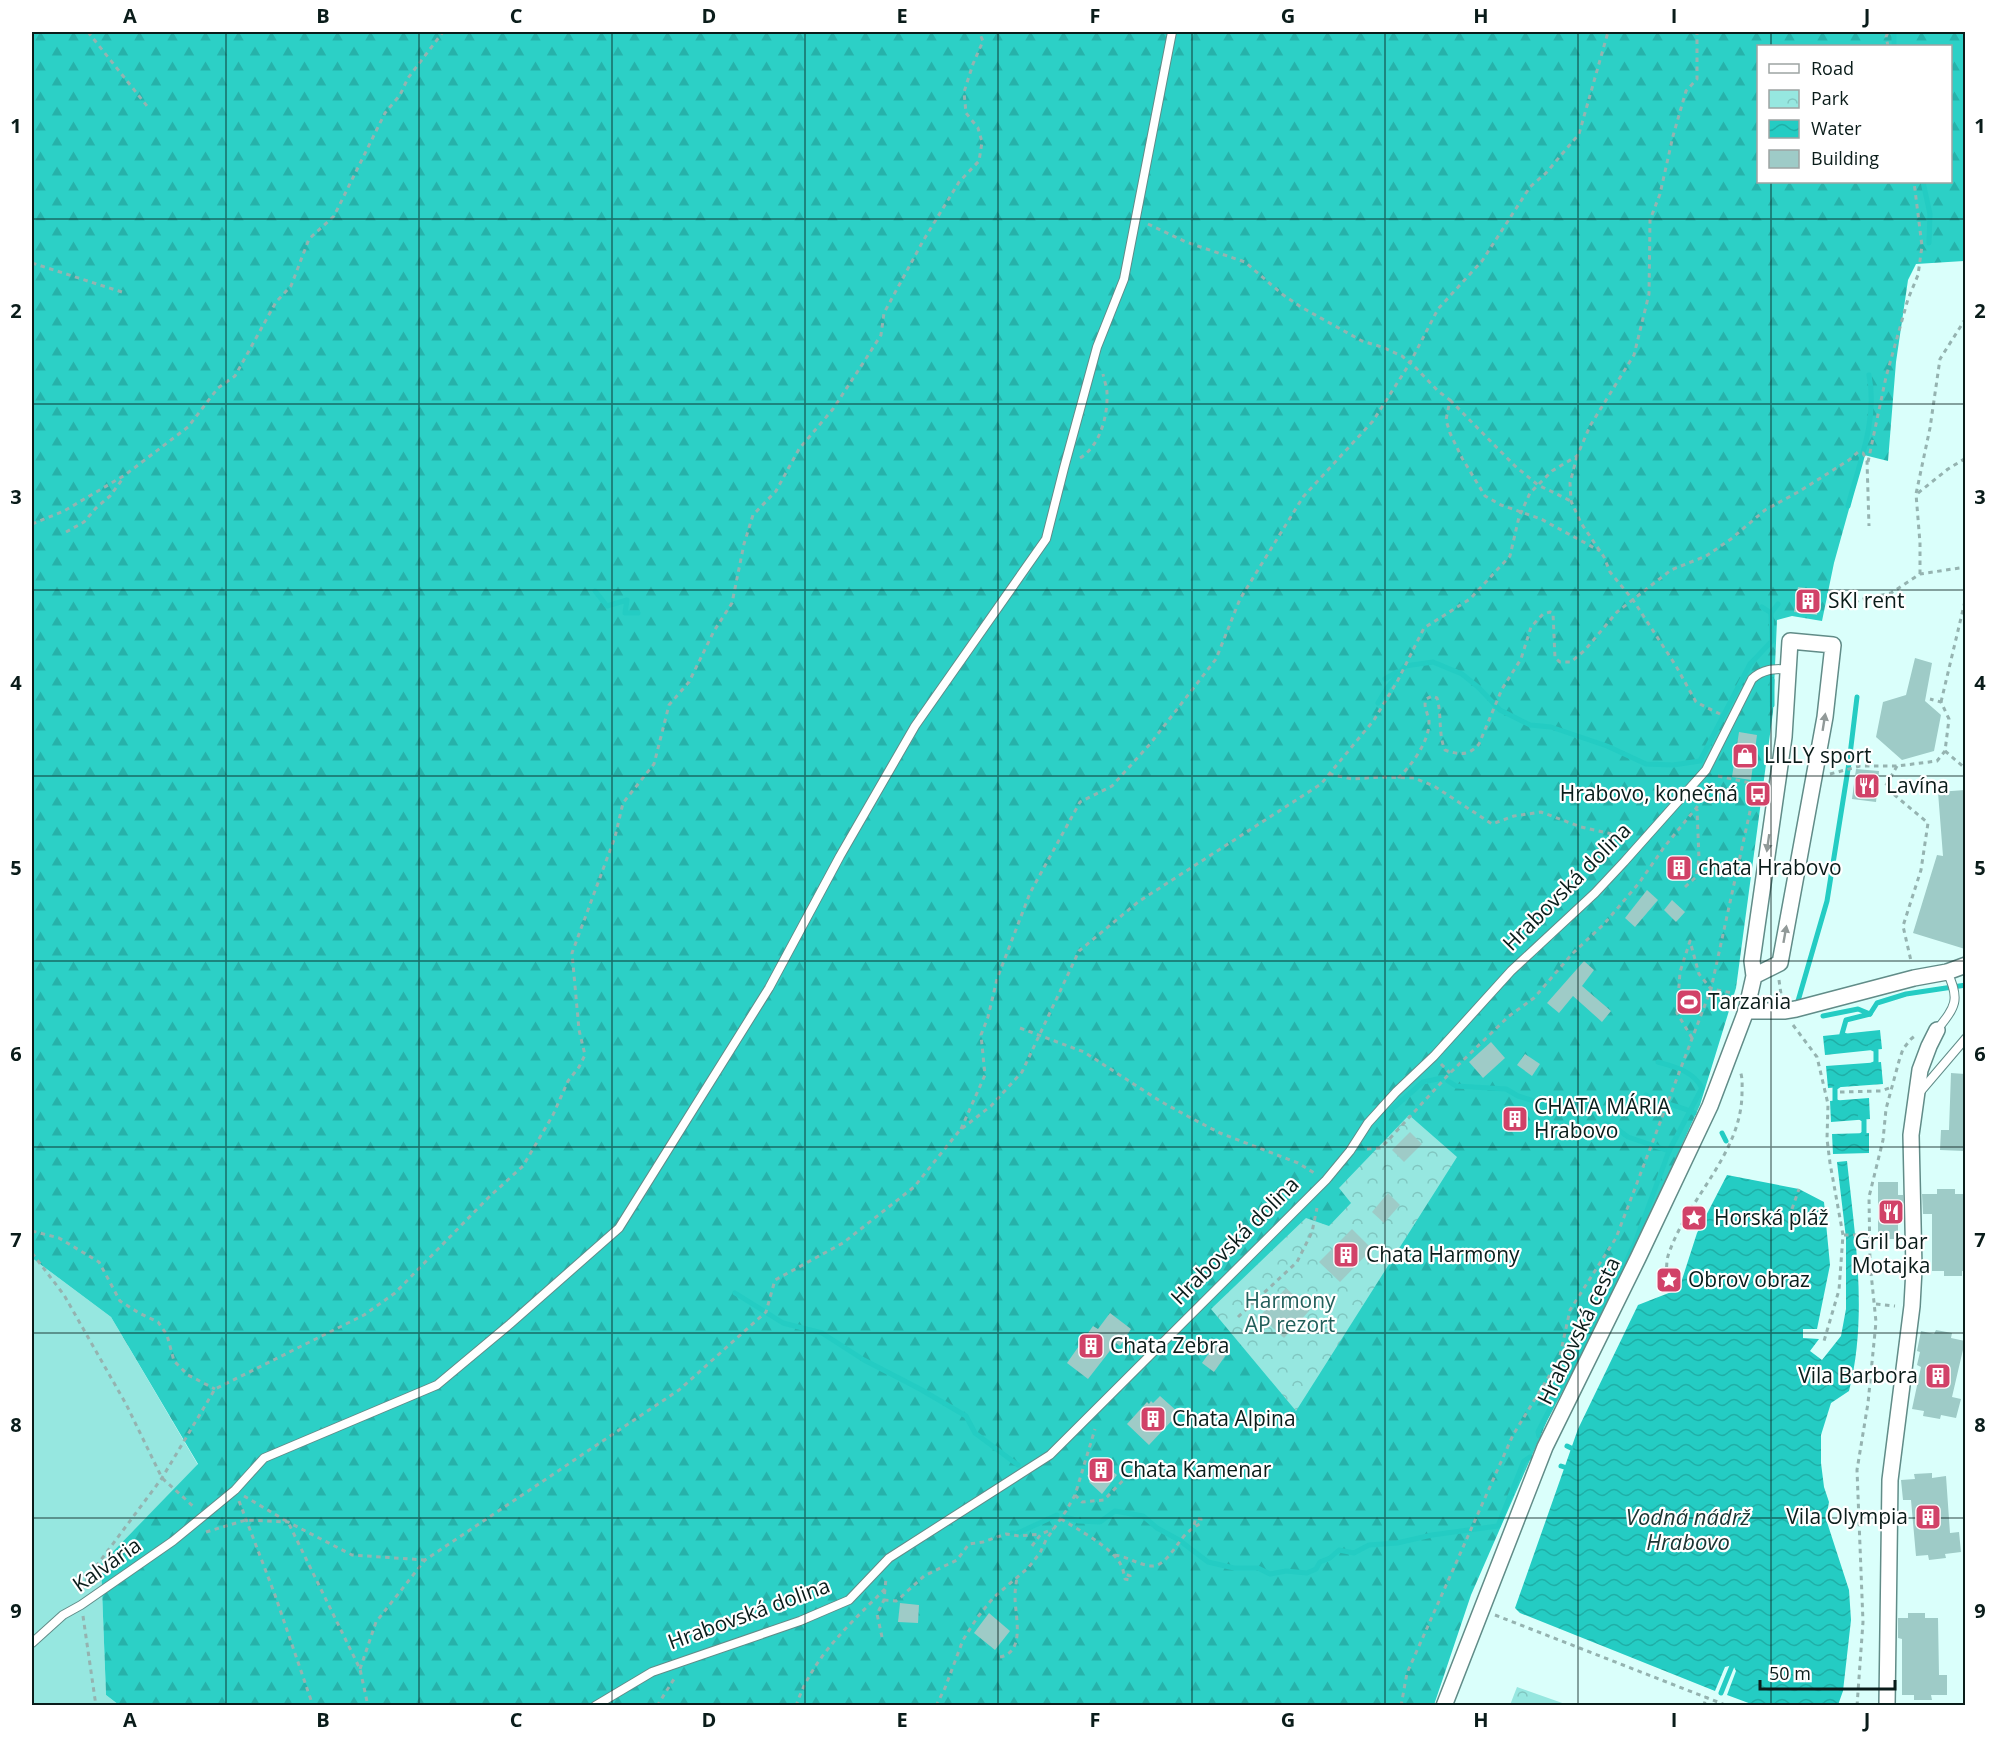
<svg xmlns="http://www.w3.org/2000/svg" width="1997" height="1737" viewBox="0 0 1997 1737" font-family="'Open Sans',sans-serif">
<style>
.grass{fill:#96e7e0}
.forest{fill:url(#forest-firs);fill-rule:evenodd}
.park{fill:url(#park-crowns)}
.water{fill:url(#water-waves)}
.lines{fill:none;stroke-linecap:round;stroke-linejoin:round}
.stream{stroke:#24ccc3;stroke-width:5}
.building{fill:#9ecbc7}
.service-casing{stroke:#618c88;stroke-width:10}
.minor-casing{stroke:#618c88;stroke-width:18}
.path{stroke:#95b3b0;stroke-width:3;stroke-dasharray:4.5 4.5;stroke-linecap:butt}
.service{stroke:#fff;stroke-width:8}
.minor{stroke:#fff;stroke-width:15}
.oneway{fill:#919998}
.grid{fill:none;stroke:#0a1c1a;stroke-width:1.5;stroke-opacity:0.55}
.labels{text-anchor:middle;stroke-width:4.5;stroke-linejoin:round;paint-order:stroke}
.poi-label{font-size:21px;fill:#0a1c1a;stroke:#fff;text-anchor:start}
.street-label{font-size:21px;fill:#0a1c1a;stroke:#fff}
.park-label{font-size:21px;fill:#215e5a;stroke:#fff}
.water-label{font-size:22px;font-style:italic;fill:#1b3432;stroke:#fff}
.neatline{fill:none;stroke:#0a1c1a;stroke-width:2}
.grid-label{font-size:20px;text-anchor:middle;font-weight:bold;fill:#0a1c1a}
</style>
<defs>
<pattern id="forest-firs" width="22" height="20" patternUnits="userSpaceOnUse" patternTransform="scale(1.5)"><rect width="22" height="20" fill="#2cd0c6"/><path d="M5 1l3.5 6h-7zM16 11l3.5 6h-7z" fill="#26b2aa"/></pattern>
<pattern id="park-crowns" width="20" height="18" patternUnits="userSpaceOnUse" patternTransform="scale(1.5)"><rect width="20" height="18" fill="#96e7e0"/><path d="M2 6a3 3 0 1 1 6 0M12 15a3 3 0 1 1 6 0" fill="none" stroke="#80c6c0"/></pattern>
<pattern id="water-waves" width="16" height="10" patternUnits="userSpaceOnUse" patternTransform="scale(1.5)"><rect width="16" height="10" fill="#24ccc3"/><path d="M0 5q4-4 8 0t8 0" fill="none" stroke="#1fafa7"/></pattern>
</defs>
<rect width="100%" height="100%" fill="#dafffb"/>
<!-- grass -->
<path class="grass" d="M32 1258 111 1317 198 1465 101 1564 106 1695 119 1705H32Z"/>
<!-- forest -->
<path class="forest" d="M32 32H1965L1966 253 1964 261 1916 264 1908 280 1896 362 1888 461 1864 455 1834 563 1822 621 1792 616 1777 620 1773 712 1736 988 1700 1105 1617 1288 1547 1421 1471 1595 1434 1705H119L106 1695 101 1564 198 1464 111 1317 32 1258ZM1758 46H1950V182H1758Z"/>
<!-- park -->
<g class="park">
<path d="M1409 1115 1457 1157 1296 1411 1211 1309 1306 1218 1329 1226 1351 1203 1339 1188Z"/>
<path d="M1517 1687 1568 1705H1510Z"/>
</g>
<!-- water -->
<g class="water">
<path d="M1880 1030 1882 1049 1825 1055 1823 1036Z"/>
<path d="M1881 1062 1883 1084 1828 1088 1826 1066Z"/>
<path d="M1869 1098 1870 1119 1831 1122 1830 1101Z"/>
<path d="M1869 1133V1153L1833 1154 1832 1134Z"/>
<path d="M1847 1161C1855 1236 1868 1317 1849 1391L1831 1403 1821 1435V1463L1824 1487 1829 1502 1826 1519 1849 1590 1851 1620 1843 1691 1838 1705H1754L1727 1695 1736 1671 1733 1665 1725 1667 1715 1691 1520 1613 1515 1608 1578 1429 1638 1305 1679 1289 1697 1233 1727 1175 1799 1189 1824 1202 1830 1265 1817 1329H1803V1338L1819 1339 1810 1351 1822 1360 1841 1336 1846 1309V1238L1837 1162Z"/>
</g>
<g class="lines">
<!-- stream -->
<g class="stream">
<path d="M1894 32V46"/>
<path d="M1923 182 1930 214 1929 243"/>
<path d="M1848 506C1859 464 1878 419 1869 375"/>
<path d="M595 591 607 606 627 600 625 613H638"/>
<path d="M1771 613 1778 604"/>
<path d="M1385 679 1397 672"/>
<path d="M1378 703 1387 688 1405 666 1433 662 1462 674 1478 687 1500 710 1530 725 1551 727 1607 746 1646 764 1673 765 1700 761 1750 664 1772 641 1771 613 1762 607"/>
<path d="M1772 705V680"/>
<path d="M1798 1001 1827 901 1849 763 1857 697"/>
<path d="M1870 1014 1877 1003 1906 994 1966 985"/>
<path d="M1823 1016 1858 1009 1870 1014 1846 1020 1842 1034 1848 1037"/>
<path d="M1870 1066 1876 1063V1050L1870 1047"/>
<path d="M1448 1081 1456 1086 1506 1089 1518 1096 1544 1104 1545 1110 1551 1106 1553 1114 1557 1109 1558 1114 1564 1110"/>
<path d="M1839 1085 1835 1088V1101L1840 1104"/>
<path d="M1646 1095C1659 1104 1680 1105 1694 1113"/>
<path d="M1391 1110 1423 1082 1442 1078"/>
<path d="M1606 1124 1616 1128 1628 1137 1669 1151"/>
<path d="M1722 1133 1726 1141"/>
<path d="M1860 1137 1864 1133V1120L1860 1117"/>
<path d="M735 1293 783 1323 822 1333 864 1360 920 1389 966 1416 975 1433 1018 1465"/>
<path d="M1539 1436 1538 1432 1623 1268 1635 1243 1669 1151 1702 1088C1693 1071 1675 1067 1658 1062"/>
<path d="M1567 1446 1571 1448"/>
<path d="M1561 1466 1564 1467"/>
<path d="M1065 1517 1079 1521 1100 1522 1115 1511 1143 1516 1157 1528 1179 1540 1208 1562 1234 1568H1258L1270 1574 1286 1571 1307 1573 1316 1569 1320 1562 1330 1558 1339 1550 1354 1553 1369 1545 1397 1543 1432 1535 1498 1526 1524 1461 1530 1457"/>
<path d="M1012 1533H1013"/>
<path d="M1018 1533 1057 1515"/>
<path d="M1721 1693 1734 1661"/>
</g>
</g>
<!-- building -->
<g class="building">
<path d="M1798 587 1821 590 1817 615 1794 612Z"/>
<path d="M1915 658 1932 663 1925 701 1941 715 1934 751 1902 760 1876 737 1883 702 1906 695Z"/>
<path d="M1739 732 1757 735 1751 780 1732 777Z"/>
<path d="M1856 769 1879 771 1876 802 1852 799Z"/>
<path d="M1965 790V949L1913 933 1937 855 1943 856 1938 792Z"/>
<path d="M1647 890 1658 900 1635 927 1625 918Z"/>
<path d="M1672 900 1685 912 1676 922 1664 910Z"/>
<path d="M1584 961 1594 970 1582 986 1611 1011 1602 1022 1573 996 1559 1013 1547 1003Z"/>
<path d="M1491 1042 1505 1058 1483 1078 1469 1062Z"/>
<path d="M1525 1054 1540 1064 1532 1076 1517 1065Z"/>
<path d="M1951 1073 1965 1074V1151L1940 1150 1941 1130H1949Z"/>
<path d="M1511 1110 1524 1115 1519 1128 1506 1122Z"/>
<path d="M1410 1132 1422 1144 1404 1162 1392 1150Z"/>
<path d="M1878 1182H1898V1195H1903V1214H1898V1239H1878Z"/>
<path d="M1937 1189H1955V1194H1965V1271H1962V1276H1944V1271H1932V1214H1923L1922 1194H1937Z"/>
<path d="M1388 1193 1400 1205 1384 1223 1372 1212Z"/>
<path d="M1352 1229 1372 1249 1340 1282 1319 1262Z"/>
<path d="M1286 1288 1310 1310 1284 1338 1260 1316Z"/>
<path d="M1110 1313 1131 1329 1120 1346 1116 1343 1088 1379 1067 1363 1093 1326 1098 1329Z"/>
<path d="M1936 1330 1952 1333 1951 1338 1965 1341 1952 1397 1961 1399 1956 1418 1941 1415 1940 1419 1923 1416 1924 1411 1912 1409 1921 1367 1917 1365 1920 1352 1917 1351 1921 1331 1934 1334Z"/>
<path d="M1216 1343 1228 1352 1214 1372 1202 1363Z"/>
<path d="M1160 1396 1179 1413 1149 1445 1127 1424 1147 1402 1149 1404 1151 1401 1153 1403Z"/>
<path d="M1099 1460 1117 1475 1102 1494 1089 1482 1091 1479 1087 1476Z"/>
<path d="M1932 1473V1478L1946 1476 1950 1533 1959 1532 1961 1552 1945 1554 1946 1558 1929 1560 1928 1555 1916 1556 1911 1500H1903L1901 1480 1915 1479 1914 1474Z"/>
<path d="M900 1603 919 1605 918 1623 898 1622Z"/>
<path d="M989 1613 1010 1631 995 1650 974 1633Z"/>
<path d="M1908 1613H1925V1618H1938L1939 1675H1947V1695H1931L1932 1700H1914V1695H1902V1639L1898 1638V1618H1908Z"/>
</g>
<g class="lines">
<!-- service casing -->
<g class="service-casing">
<g id="service">
<path d="M1937 1030C1955 1007 1961 1000 1947 972"/>
<path d="M1920 1092 1966 1038"/>
<path d="M32 1643 63 1615 81 1605 173 1541 235 1490 264 1458 437 1385 510 1324 619 1228 769 988 840 856 915 726 1046 539 1064 468 1097 347 1124 279 1172 32"/>
<path d="M595 1706 652 1672 800 1621 849 1600 889 1558 1050 1455 1326 1180 1350 1151 1368 1123 1396 1092 1434 1056 1511 971 1595 893 1624 862 1706 770 1752 679C1763 669 1773 669 1787 669"/>
</g>
</g>
<!-- minor casing -->
<g class="minor-casing">
<g id="minor">
<path d="M1746 1011H1784L1796 1009 1914 978 1947 972 1966 965"/>
<path d="M1444 1706 1545 1447 1638 1258 1710 1106 1746 1011 1754 976 1752 961 1784 737 1790 641 1833 645 1825 717 1780 963 1754 976"/>
<path d="M1887 1706 1890 1480 1912 1306 1914 1269 1911 1135 1920 1070 1929 1046 1937 1030"/>
</g>
</g>
<!-- path -->
<g class="path">
<path d="M88 32 147 106"/>
<path d="M1888 46 1886 37 1888 32"/>
<path d="M1148 224 1186 242 1245 262 1282 294 1301 307 1362 341 1382 347 1402 356 1416 368 1438 391 1450 400 1446 420 1450 433 1462 458 1485 496 1501 505 1541 519 1600 551"/>
<path d="M32 263 125 293"/>
<path d="M1450 400 1515 466 1538 485 1571 501"/>
<path d="M1577 456 1570 483 1571 501 1581 523 1604 557 1610 572 1633 600 1676 666 1696 702 1720 714"/>
<path d="M1080 458C1100 446 1108 416 1107 393 1107 387 1104 380 1103 374"/>
<path d="M1868 462 1886 377 1908 299 1918 275 1922 246 1914 182"/>
<path d="M1918 493 1948 469 1966 458"/>
<path d="M32 524 64 511 125 475 188 427 218 388 235 376 276 302 291 286 309 239 334 216 385 113 400 95 408 78 443 32"/>
<path d="M66 532 84 522 96 508 110 496 124 477"/>
<path d="M1920 574V543L1916 494 1930 428 1940 359 1966 318"/>
<path d="M1848 609 1859 600 1891 593 1920 574 1966 567"/>
<path d="M1941 702 1966 597"/>
<path d="M1945 751 1966 769"/>
<path d="M1897 766 1885 787 1928 823 1921 870 1903 926 1911 961"/>
<path d="M1329 774 1352 779 1382 777 1414 778 1434 786 1492 824 1514 816 1541 812 1581 827 1630 838"/>
<path d="M1830 774 1860 766H1897L1937 761 1945 751 1949 719 1941 702 1930 699"/>
<path d="M1718 776 1755 784"/>
<path d="M1398 778C1411 766 1430 741 1429 721 1428 713 1423 707 1426 699L1432 696 1437 698C1442 715 1438 734 1445 750 1459 755 1469 756 1479 744L1502 689 1521 659 1531 627 1543 614 1550 612 1553 613 1555 658 1560 662H1571L1585 650 1617 612 1671 570 1706 556 1731 539 1765 510 1800 491 1849 460 1858 452 1863 453 1867 461 1869 526"/>
<path d="M1685 887 1696 877 1699 859 1697 809"/>
<path d="M1779 980 1781 994"/>
<path d="M1793 1025 1817 1057 1828 1104 1827 1139 1830 1163 1843 1235 1839 1290 1824 1341"/>
<path d="M1020 1028 1084 1052 1160 1101 1191 1118 1220 1133 1298 1163 1316 1174"/>
<path d="M1692 1038 1677 1013 1680 972 1690 941 1699 974 1711 989 1733 993"/>
<path d="M1441 1064 1450 1073"/>
<path d="M1840 1092 1881 1091 1892 1087"/>
<path d="M961 1129 985 1075 981 1035 988 1017 997 979 1030 893 1080 802 1112 786 1150 744 1216 659 1240 599 1303 497 1373 421 1410 363 1438 309 1482 261 1530 187 1546 173 1579 134 1608 32"/>
<path d="M1367 1149 1381 1148 1450 1073 1509 1016 1534 998 1572 954 1604 924 1639 883 1665 846 1697 807 1709 788"/>
<path d="M1792 1209 1799 1189"/>
<path d="M32 1231 59 1238 99 1262 120 1301 139 1313 158 1322 167 1335 174 1361 188 1375 215 1389"/>
<path d="M1844 1235H1869"/>
<path d="M32 1253 64 1295 126 1404 162 1478 194 1507"/>
<path d="M1666 1276C1667 1268 1666 1260 1669 1253 1688 1198 1741 1154 1742 1094 1742 1086 1743 1078 1740 1071"/>
<path d="M1876 1304 1895 1306"/>
<path d="M1238 1317 1297 1262 1312 1232 1317 1208"/>
<path d="M1075 1495 1082 1502 1104 1500 1134 1469"/>
<path d="M244 1496 288 1522 360 1669 368 1706"/>
<path d="M239 1501 275 1595 313 1706"/>
<path d="M1061 1519C1077 1529 1113 1548 1121 1565 1123 1569 1124 1574 1125 1579L1130 1580V1576L1123 1573"/>
<path d="M206 1532 246 1520 288 1522 352 1555 425 1560"/>
<path d="M1032 1546 1041 1534 1053 1529"/>
<path d="M1115 1555C1128 1557 1139 1565 1152 1566 1165 1567 1177 1543 1186 1534 1190 1530 1196 1526 1201 1523V1519L1196 1518 1193 1528"/>
<path d="M82 1589 83 1584 162 1478 215 1389 364 1315 395 1293 488 1198 523 1166 553 1115 568 1081 579 1067 585 1055 579 1030 572 953 615 837 623 803 654 764 669 705 689 682 714 631 732 603 744 544 753 515 776 491 799 449 833 409 867 357 881 335 884 313 923 241 959 182 979 161 982 142 978 128 966 113 964 92 973 64 983 41 979 32"/>
<path d="M884 1600 896 1601 901 1597 924 1576 957 1560 969 1544 983 1542 1006 1534 1019 1536 1041 1534"/>
<path d="M1495 1615 1728 1706"/>
<path d="M83 1616 96 1706"/>
<path d="M882 1637 877 1614 884 1600 886 1578"/>
<path d="M1000 1657C1026 1652 1015 1616 1015 1597 1015 1590 1016 1584 1017 1577"/>
<path d="M360 1669 376 1622 425 1560 679 1390 766 1312 775 1280 843 1243 914 1187 960 1130 991 1106 1022 1072 1079 951 1138 902 1321 784 1374 720 1398 680 1424 628 1470 599 1510 556 1519 517 1530 493 1552 471 1577 456 1590 426 1634 355 1649 294 1650 220 1660 194 1673 136 1686 91 1697 79V32"/>
<path d="M657 1706 674 1679"/>
<path d="M796 1706C812 1657 851 1623 886 1588"/>
<path d="M936 1706 945 1688 963 1640 977 1618 993 1598 1028 1568 1040 1553 1046 1540 1066 1511 1075 1495 1095 1429"/>
<path d="M1401 1706 1407 1673 1513 1435 1559 1360 1570 1310 1616 1238 1711 989 1756 784"/>
<path d="M1704 1706 1706 1696"/>
<path d="M1857 1706 1863 1622 1857 1470 1868 1403 1876 1322 1870 1263 1869 1197 1883 1140 1886 1109 1899 1061 1903 1049 1911 1039 1916 1035"/>
</g>
<!-- service -->
<use href="#service" class="service"/>
<!-- minor -->
<use href="#minor" class="minor"/>
</g>
<!-- one-way arrows -->
<defs><path id="oneway-solid" d="M-6-.8H1V-3.2L6.5 0L1 3.2V.8H-6Z" transform="scale(1.5)"/></defs>
<g class="oneway">
<use href="#oneway-solid" transform="translate(1824 722) rotate(-81)"/>
<use href="#oneway-solid" transform="translate(1768 843) rotate(98)"/>
<use href="#oneway-solid" transform="translate(1785 934) rotate(-80)"/>
</g>
<!-- grid -->
<path class="grid" d="M226 32V1706M419 32V1706M612 32V1706M805 32V1706M998 32V1706M1192 32V1706M1385 32V1706M1578 32V1706M1771 32V46M1771 182V1706M32 219H1966M32 404H1966M32 590H1966M32 776H1966M32 961H1966M32 1147H1966M32 1333H1966M32 1518H1966"/>
<!-- icons -->
<defs>
<g id="building-square" transform="scale(1.35)"><rect x="-9" y="-9" width="18" height="18" rx="4" fill="#d14268" stroke="#fff"/><path d="M-4-6H4V6H1V3H-1V6H-4ZM-2.5-4.3h1.7v1.8h-1.7ZM.8-4.3h1.7v1.8H.8ZM-2.5-1h1.7V.8h-1.7ZM.8-1h1.7V.8H.8Z" fill="#fff"/></g>
<g id="shop-square" transform="scale(1.35)"><rect x="-9" y="-9" width="18" height="18" rx="4" fill="#d14268" stroke="#fff"/><path d="M-5-2.5h2.3a2.7 3.5 0 0 1 5.4 0H5L5.5 6h-11ZM-1.5-2.5h3a1.5 2.3 0 0 0-3 0Z" fill="#fff"/></g>
<g id="restaurant-square" transform="scale(1.35)"><rect x="-9" y="-9" width="18" height="18" rx="4" fill="#d14268" stroke="#fff"/><path d="M-5-6h1v4h1v-4h1v4h1v-4h1v5L-1.5 .5V6h-2V.5L-5-1ZM5-6V6H3V1.5H1.5Q1.5-4 5-6Z" fill="#fff"/></g>
<g id="bus-square" transform="scale(1.35)"><rect x="-9" y="-9" width="18" height="18" rx="4" fill="#d14268" stroke="#fff"/><path d="M-5-6H5V4H4V6H2V4H-2V6H-4V4H-5ZM-3.5-4V0h7V-4ZM-3.5 1.2v1.5H-2V1.2ZM2 1.2v1.5H3.5V1.2Z" fill="#fff"/></g>
<g id="stadium-square" transform="scale(1.35)"><rect x="-9" y="-9" width="18" height="18" rx="4" fill="#d14268" stroke="#fff"/><path d="M0-5a6.5 5 0 1 0 0 10a6.5 5 0 1 0 0-10ZM-3.5-1.8h7v3.6h-7Z" fill="#fff"/></g>
<g id="sight-square" transform="scale(1.35)"><rect x="-9" y="-9" width="18" height="18" rx="4" fill="#d14268" stroke="#fff"/><path d="M0-6L1.8-2.2L6-1.7L2.9 1.2L3.7 5.4L0 3.3L-3.7 5.4L-2.9 1.2L-6-1.7L-1.8-2.2Z" fill="#fff"/></g>
</defs>
<g fill-rule="evenodd">
<use href="#building-square" x="1808" y="601"/>
<use href="#shop-square" x="1745" y="756"/>
<use href="#restaurant-square" x="1867" y="786"/>
<use href="#bus-square" x="1758" y="794"/>
<use href="#building-square" x="1679" y="868"/>
<use href="#stadium-square" x="1689" y="1002"/>
<use href="#building-square" x="1515" y="1119"/>
<use href="#restaurant-square" x="1891" y="1212"/>
<use href="#sight-square" x="1694" y="1218"/>
<use href="#building-square" x="1346" y="1255"/>
<use href="#sight-square" x="1669" y="1280"/>
<use href="#building-square" x="1091" y="1346"/>
<use href="#building-square" x="1938" y="1376"/>
<use href="#building-square" x="1153" y="1419"/>
<use href="#building-square" x="1101" y="1470"/>
<use href="#building-square" x="1928" y="1517"/>
</g>
<g class="labels">
<!-- poi labels -->
<g class="poi-label">
<text x="1828" y="608">SKI rent</text>
<text x="1764" y="763">LILLY sport</text>
<text x="1886" y="793">Lavína</text>
<text x="1738" y="801" text-anchor="end">Hrabovo, konečná</text>
<text x="1698" y="875">chata Hrabovo</text>
<text x="1708" y="1009">Tarzania</text>
<text x="1534" y="1114">CHATA MÁRIA<tspan x="1534" dy="24">Hrabovo</tspan></text>
<text x="1714" y="1225">Horská pláž</text>
<text x="1891" y="1249" text-anchor="middle">Gril bar<tspan x="1891" dy="24">Motajka</tspan></text>
<text x="1366" y="1262">Chata Harmony</text>
<text x="1688" y="1287">Obrov obraz</text>
<text x="1110" y="1353">Chata Zebra</text>
<text x="1918" y="1383" text-anchor="end">Vila Barbora</text>
<text x="1172" y="1426">Chata Alpina</text>
<text x="1120" y="1477">Chata Kamenar</text>
<text x="1908" y="1524" text-anchor="end">Vila Olympia</text>
</g>
<!-- street labels -->
<g class="street-label">
<text transform="translate(1567 887) rotate(-45)" y="7">Hrabovská dolina</text>
<text transform="translate(1235 1241) rotate(-45)" y="7">Hrabovská dolina</text>
<text transform="translate(1579 1331) rotate(-64)" y="7">Hrabovská cesta</text>
<text transform="translate(107 1565) rotate(-35)" y="7">Kalvária</text>
<text transform="translate(749 1614) rotate(-20)" y="7">Hrabovská dolina</text>
</g>
<!-- park labels -->
<g class="park-label">
<text x="1290" y="1308">Harmony<tspan x="1290" dy="24">AP rezort</tspan></text>
</g>
<!-- water labels -->
<g class="water-label">
<text x="1688" y="1525">Vodná nádrž<tspan x="1688" dy="25">Hrabovo</tspan></text>
</g>
</g>
<!-- border -->
<rect width="1997" height="1737" fill="none" stroke="#ffffff" stroke-width="66"/>
<!-- legend -->
<rect x="1757" y="45" width="195" height="138" fill="#ffffff" stroke="#9da4a3" stroke-width="1.5"/>
<rect x="1769" y="64" width="30" height="9" fill="#ffffff" stroke="#9da4a3" stroke-width="1.5"/>
<text x="1811" y="75" font-size="18" fill="#0a1c1a">Road</text>
<rect x="1769" y="90" width="30" height="18" fill="url(#park-crowns)" stroke="#9da4a3" stroke-width="1.5"/>
<text x="1811" y="105" font-size="18" fill="#0a1c1a">Park</text>
<rect x="1769" y="120" width="30" height="18" fill="url(#water-waves)" stroke="#9da4a3" stroke-width="1.5"/>
<text x="1811" y="135" font-size="18" fill="#0a1c1a">Water</text>
<rect x="1769" y="150" width="30" height="18" fill="#9ecbc7" stroke="#9da4a3" stroke-width="1.5"/>
<text x="1811" y="165" font-size="18" fill="#0a1c1a">Building</text>
<!-- scale -->
<path d="M1760 1680v9h135v-9" fill="none" stroke="#0a1c1a" stroke-width="3"/>
<text x="1769" y="1680" font-size="18" fill="#0a1c1a" stroke="#ffffff" stroke-width="4.5" paint-order="stroke">50 m</text>
<rect x="33" y="33" width="1931" height="1671" class="neatline"/>
<g class="grid-label">
<text x="130" y="23">A</text>
<text x="323" y="23">B</text>
<text x="516" y="23">C</text>
<text x="709" y="23">D</text>
<text x="902" y="23">E</text>
<text x="1095" y="23">F</text>
<text x="1288" y="23">G</text>
<text x="1481" y="23">H</text>
<text x="1674" y="23">I</text>
<text x="1867" y="23">J</text>
<text x="16" y="133">1</text>
<text x="1980" y="133">1</text>
<text x="16" y="318">2</text>
<text x="1980" y="318">2</text>
<text x="16" y="504">3</text>
<text x="1980" y="504">3</text>
<text x="16" y="690">4</text>
<text x="1980" y="690">4</text>
<text x="16" y="875">5</text>
<text x="1980" y="875">5</text>
<text x="16" y="1061">6</text>
<text x="1980" y="1061">6</text>
<text x="16" y="1247">7</text>
<text x="1980" y="1247">7</text>
<text x="16" y="1432">8</text>
<text x="1980" y="1432">8</text>
<text x="16" y="1618">9</text>
<text x="1980" y="1618">9</text>
<text x="130" y="1727">A</text>
<text x="323" y="1727">B</text>
<text x="516" y="1727">C</text>
<text x="709" y="1727">D</text>
<text x="902" y="1727">E</text>
<text x="1095" y="1727">F</text>
<text x="1288" y="1727">G</text>
<text x="1481" y="1727">H</text>
<text x="1674" y="1727">I</text>
<text x="1867" y="1727">J</text>
</g>
</svg>
